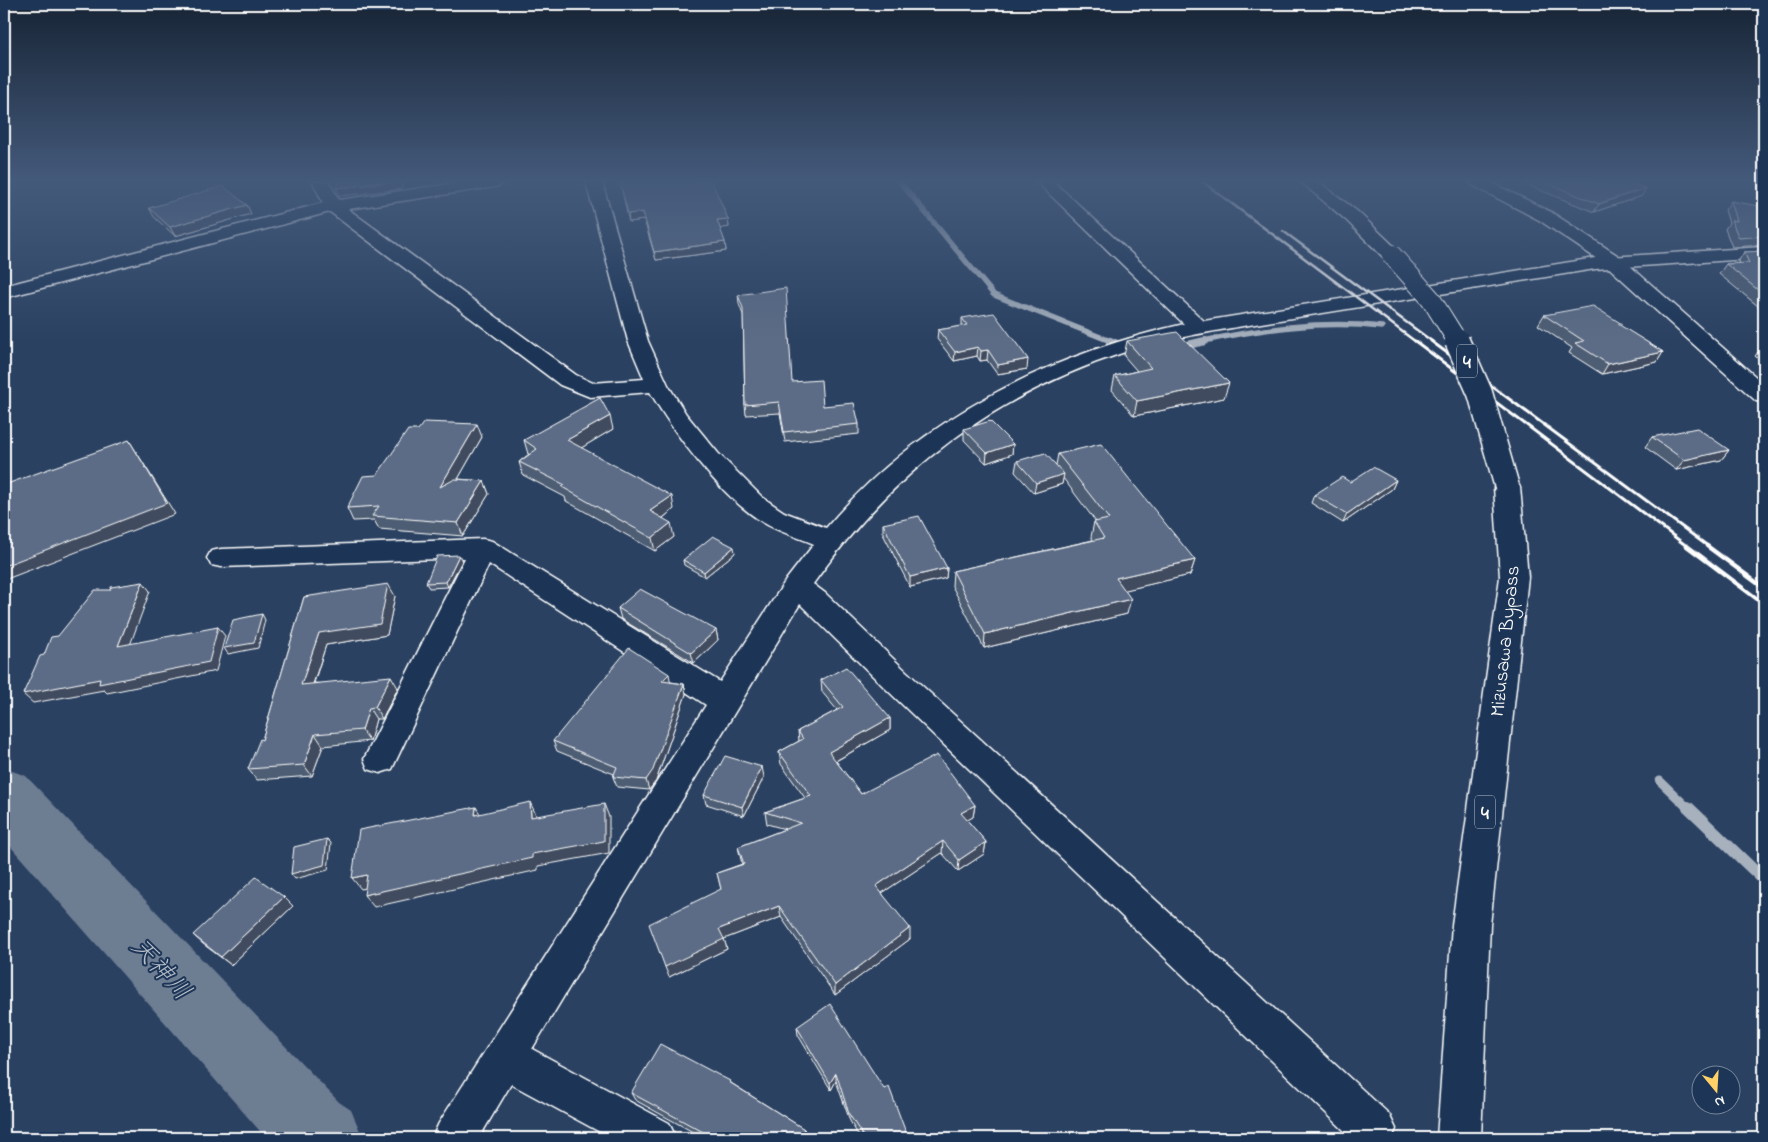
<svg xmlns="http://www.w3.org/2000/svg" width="1768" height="1142" viewBox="0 0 1768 1142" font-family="'Indie Flower','Klee One',sans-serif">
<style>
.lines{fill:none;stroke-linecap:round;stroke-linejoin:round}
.stream-far3{stroke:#a7b1be;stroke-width:5.5}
.stream-far2{stroke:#a7b1be;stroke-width:8}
.stream-far1{stroke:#a7b1be;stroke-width:9}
.stream{stroke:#a7b1be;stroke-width:12}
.river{fill:#6d7d92;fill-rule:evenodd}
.minor-casing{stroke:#fff;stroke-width:3}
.major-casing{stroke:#fff;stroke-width:3}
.highway-casing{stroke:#fff;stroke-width:3}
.minor{fill:#1d3557;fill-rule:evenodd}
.major{fill:#1d3557;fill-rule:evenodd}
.highway{fill:#1d3557;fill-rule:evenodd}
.rail-far2{stroke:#fff;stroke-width:2.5}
.rail-far1{stroke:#fff;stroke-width:3}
.rail{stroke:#fff;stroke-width:4.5}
.highway-bridge-far1-casing{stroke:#fff;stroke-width:21;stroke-linecap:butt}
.highway-bridge-casing{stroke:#fff;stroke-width:27;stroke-linecap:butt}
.highway-bridge-far1{stroke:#1d3557;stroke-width:19}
.highway-bridge{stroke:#1d3557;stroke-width:24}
.wall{fill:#4e5d73;stroke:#fff}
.shaded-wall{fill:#404c5e;stroke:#fff}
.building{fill:#5b6c86;stroke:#fff}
.labels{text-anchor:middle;stroke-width:4;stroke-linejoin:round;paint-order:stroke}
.shield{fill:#1d3557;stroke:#bbc2cd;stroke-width:1}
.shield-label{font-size:19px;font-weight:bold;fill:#fff}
.street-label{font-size:20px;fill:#fff;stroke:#1d3557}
.near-water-label{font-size:25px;font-style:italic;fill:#b6bec8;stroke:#1d3557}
</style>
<rect width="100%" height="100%" fill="#2a4161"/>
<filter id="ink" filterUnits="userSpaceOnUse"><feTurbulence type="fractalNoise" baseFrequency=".02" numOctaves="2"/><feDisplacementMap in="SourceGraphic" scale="10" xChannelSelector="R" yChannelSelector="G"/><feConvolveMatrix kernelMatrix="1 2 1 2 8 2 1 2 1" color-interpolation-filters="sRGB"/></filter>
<g filter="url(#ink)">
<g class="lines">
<!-- stream-far3 -->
<g class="stream-far3">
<path d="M900 182 994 295 1113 342"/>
<path d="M1199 342C1260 329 1320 320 1382 327"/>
</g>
<!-- stream-far2 -->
<g class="stream-far2">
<path d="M1110 341 1124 347"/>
<path d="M1179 347 1205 341"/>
</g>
<!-- stream-far1 -->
<path class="stream-far1" d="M1660 781 1689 809"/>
<!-- stream -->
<path class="stream" d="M1688 807 1764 880"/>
<!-- river -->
<path class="river" d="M4 768 26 776 339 1102 351 1110 363 1138H266L4 839Z"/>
<!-- minor casing -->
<g class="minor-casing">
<path id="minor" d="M313 182H329L339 200 464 182H503L501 185 495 187 348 209 576 375 593 383 644 379 628 341 586 182H602L648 341 668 385 686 414 718 453 762 497 784 512 826 528C918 419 1047 355 1184 324L1037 182H1054L1204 321 1595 258 1764 247V258L1595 269 1243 326C1204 333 1166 339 1128 351 993 395 895 469 813 584L825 593 906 671 1389 1114 1396 1129 1392 1138H1352L884 687 800 604 532 1049 669 1123 676 1138H611L511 1084 479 1138H432L439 1123 706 705 489 564 392 769 380 773 368 769 364 759 465 558 221 567 211 565 207 558 211 551 221 549 483 539 492 541 720 682 786 580 814 544C798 537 779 532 764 523 722 498 675 435 650 392L590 397 560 385 330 212 4 298V286L323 203Z"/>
</g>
<!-- major casing -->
<g class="major-casing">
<path id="major" d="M1470 182H1490L1551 212 1620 257 1764 384V403L1756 401 1606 265 1539 220 1472 185Z"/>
</g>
<!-- highway casing -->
<g class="highway-casing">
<g id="highway">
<path d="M1301 182H1319L1358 212 1398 250 1400 254 1398 258 1391 260 1384 258 1346 220Z"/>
<path d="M1507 479 1516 481 1520 487 1528 577 1490 925 1481 1138H1437L1452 925 1500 577 1494 487 1498 481Z"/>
</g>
</g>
<!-- minor -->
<use href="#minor" class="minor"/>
<!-- major -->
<use href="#major" class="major"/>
<!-- highway -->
<use href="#highway" class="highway"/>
<!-- rail-far2 -->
<g class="rail-far2">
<path d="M1203 182 1416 342"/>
<path d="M1283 231 1433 342"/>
</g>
<!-- rail-far1 -->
<g class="rail-far1">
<path d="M1415 341 1688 547"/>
<path d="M1431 341 1709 547"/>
</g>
<!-- rail -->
<g class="rail">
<path d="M1687 546 1764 604"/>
<path d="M1707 546 1764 588"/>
</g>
<!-- highway-bridge-far1 casing -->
<g class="highway-bridge-far1-casing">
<path id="highway-bridge-far1" d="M1391 254 1431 299 1458 342"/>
</g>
<!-- highway-bridge casing -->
<g class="highway-bridge-casing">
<path id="highway-bridge" d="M1457 341 1480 393 1507 487"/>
</g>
<!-- highway-bridge-far1 -->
<use href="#highway-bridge-far1" class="highway-bridge-far1"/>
<!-- highway-bridge -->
<use href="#highway-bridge" class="highway-bridge"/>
</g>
<!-- wall -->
<g class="wall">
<path d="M620 182 728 219 729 227 720 228 725 242 726 251 656 260 644 220 629 222Z"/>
<path d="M1520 182H1621L1642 196 1594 212Z"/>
<path d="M1731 201 1764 217V245L1732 247 1725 229 1729 223 1725 210Z"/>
<path d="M247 205 251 214 175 236 154 217 149 208Z"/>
<path d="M1764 251V311L1719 274 1726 264 1739 263 1738 262 1744 252Z"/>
<path d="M738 295 792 382 823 406 859 424V434L785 442 780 413 746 415 745 405 743 315 739 304Z"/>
<path d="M1544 315 1620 326 1663 352 1657 362 1602 374 1569 353 1572 348 1538 325Z"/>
<path d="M962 318 1027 369 997 374 987 360 980 361 977 356 954 361 937 339 938 330 962 326Z"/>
<path d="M1127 341 1224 398 1134 416 1112 390 1115 376 1137 371 1124 356Z"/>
<path d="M1763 346H1764V364L1755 356Z"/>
<path d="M613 429 581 448 674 509 663 518 674 537 655 551 566 501 565 497 523 475 519 462 529 454H528L524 440Z"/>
<path d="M964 429 1013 444 1012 454 986 463 964 440Z"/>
<path d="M482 437 458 479 484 481 489 494 463 536 379 529 374 520 353 521 347 508 377 475Z"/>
<path d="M1652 437 1729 450 1721 460 1676 470 1645 447Z"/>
<path d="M1058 454 1195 560 1190 575 1125 590 1127 614 984 648 952 586 953 571 1093 540 1091 537 1094 522H1096L1063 478 1062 484 1034 493 1015 472 1017 461 1056 465Z"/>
<path d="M1396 480 1392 489 1343 523 1311 503 1314 495 1350 482Z"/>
<path d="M883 524 947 568 946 578 910 587 883 534Z"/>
<path d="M735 553 705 577 684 565 683 560Z"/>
<path d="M459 555 462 561 448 587 429 588 426 583Z"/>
<path d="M395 596 387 635 326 645 314 683 398 688 382 719H376L370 741 323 746 312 776 257 780 248 769 262 740 304 597Z"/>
<path d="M618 608 716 630 718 640 694 663 621 619Z"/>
<path d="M821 680 890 718V730L836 761 861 794 975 805 973 817 967 820 986 842 984 854 958 871 942 853 882 893 910 939 835 995 781 917 724 939 727 949 669 977 721 889 717 873 742 864 738 847 785 829 767 824 765 812 805 798 781 764 779 752 799 741 798 731 837 710 822 692Z"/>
<path d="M671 682 684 684 686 694 656 781 649 790 617 787 613 777 614 774 557 751 553 741Z"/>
<path d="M764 777 744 816 706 804 704 795Z"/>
<path d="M293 906 231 965 203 944 193 935Z"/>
<path d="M797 1027 908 1138H860L850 1121 836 1081 831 1090 798 1035Z"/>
<path d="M730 1081 731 1083 804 1129 805 1136 804 1138H702V1137L635 1100 631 1093Z"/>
</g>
<!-- shaded-wall -->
<g class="shaded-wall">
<path d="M393 182H403L402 189 340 196 336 188Z"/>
<path d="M1646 188 1642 196 1594 212 1599 204Z"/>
<path d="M247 205 251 214 175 236 170 227Z"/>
<path d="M643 212 644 220 629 222 628 214Z"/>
<path d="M728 219 729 227 718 229 717 220Z"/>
<path d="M725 242 726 251 656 260 654 252Z"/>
<path d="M978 347 977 356 954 361 955 352Z"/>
<path d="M988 350 987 360 980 361 981 351Z"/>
<path d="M1663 352 1657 362 1602 374 1608 364Z"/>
<path d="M1028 359 1027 369 997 374 998 365Z"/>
<path d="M1229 383 1224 398 1134 416 1137 401Z"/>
<path d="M610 416 613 429 571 454 567 440Z"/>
<path d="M477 424 482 437 446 500 440 487Z"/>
<path d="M129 440 175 514 4 580V566Z"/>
<path d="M1013 444 1012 454 986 463 987 453Z"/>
<path d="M1729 450 1721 460 1676 470 1684 460Z"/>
<path d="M1064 474 1062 484 1034 493 1036 483Z"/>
<path d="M1396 480 1392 489 1343 523 1347 514Z"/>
<path d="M484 481 489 494 463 536 458 523Z"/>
<path d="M672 496 674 509 654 525 650 511Z"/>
<path d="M671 523 674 537 655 551 652 538Z"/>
<path d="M734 547 735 553 705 577 704 572Z"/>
<path d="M459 555 462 561 448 587 446 582Z"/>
<path d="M1195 560 1190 575 1113 593 1116 578Z"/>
<path d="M947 568 946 578 910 587V577Z"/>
<path d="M143 582 150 591 126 656 118 646Z"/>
<path d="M388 584 395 596 387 635 326 645 309 696 301 685 319 633Z"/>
<path d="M1131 599 1127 614 984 648 985 634Z"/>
<path d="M262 614 265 620 258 648 228 654 224 648Z"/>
<path d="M218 627 225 636 216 671 107 693 104 690 33 703 23 694Z"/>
<path d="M716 630 718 640 694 663 691 653Z"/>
<path d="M669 674 671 685 662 681Z"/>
<path d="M391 676 398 688 382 719 375 707Z"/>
<path d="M684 684 686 694 656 781 649 790 646 780Z"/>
<path d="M369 708 376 719 370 741 362 730Z"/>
<path d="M890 718V730L830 764 829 752Z"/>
<path d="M315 734 323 746 312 776 304 765Z"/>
<path d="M762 767 764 777 744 816 742 807Z"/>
<path d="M530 802 536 815 537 829 531 817Z"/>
<path d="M604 804 609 817V853L538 866V870L374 907 364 895 532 854Z"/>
<path d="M975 805 973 817 960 824 961 813Z"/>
<path d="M476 807 483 819 475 815Z"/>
<path d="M327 839 331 843 328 870 295 879 291 874Z"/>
<path d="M943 841 942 853 876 897V886Z"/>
<path d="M986 842 984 854 958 871 959 860Z"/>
<path d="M367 875 376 886 361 889 352 878Z"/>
<path d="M284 897 293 906 231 965 221 957Z"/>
<path d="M779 906 781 917 724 939 727 949 669 977 665 967 719 929Z"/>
<path d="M910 928V939L835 995V985Z"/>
<path d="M836 1073V1081L831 1090 830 1083Z"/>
<path d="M804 1129 805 1136 804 1138H799Z"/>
</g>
<!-- building -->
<g class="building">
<path d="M339 182H393L336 188Z"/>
<path d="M620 182H712L728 219 717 220 725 242 654 252 643 212 628 214Z"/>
<path d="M1544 182H1621L1646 188 1599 204Z"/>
<path d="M223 186 247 205 170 227 149 208Z"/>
<path d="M1731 201 1759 206 1764 217V236L1739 238 1731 220 1737 221Z"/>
<path d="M1764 251V295L1726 264 1749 263 1744 252Z"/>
<path d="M786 288 792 382 821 380 823 406 854 403 859 424 784 432 779 402 745 405 743 308 738 295Z"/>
<path d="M1593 306 1622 324H1618L1663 352 1608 364 1575 343 1584 341 1544 315Z"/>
<path d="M994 313 1028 359 998 365 988 350 981 351 978 347 955 352 938 330 967 325 962 318Z"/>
<path d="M1177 332 1229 383 1137 401 1115 376 1151 368 1127 341Z"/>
<path d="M600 398 610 416 567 440 672 496 650 511 671 523 652 538 562 487 565 485 519 462 537 449 524 440Z"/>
<path d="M990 421 1013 444 987 453 964 429Z"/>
<path d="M424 422 477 424 440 487 455 479 484 481 458 523 372 516 379 506 347 508 363 476 377 475 408 430H418Z"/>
<path d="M1697 428 1729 450 1684 460 1652 437Z"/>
<path d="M129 440 167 503 4 566V485Z"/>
<path d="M1101 444 1195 560 1116 578 1131 599 985 634 953 571 1104 538 1094 522 1109 519 1058 454Z"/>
<path d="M1045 453 1064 474 1036 483 1017 461Z"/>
<path d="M1373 467 1396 480 1347 514 1314 495 1342 477 1350 482Z"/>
<path d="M919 516 947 568 910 577 883 524Z"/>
<path d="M713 536 734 547 704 572 683 560Z"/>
<path d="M459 555 446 582 426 583 437 556Z"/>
<path d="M143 582 118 646 218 627 209 662 99 684 100 679 23 694 40 656 44 655 51 637 58 636 95 590H110L111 587Z"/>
<path d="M388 584 380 624 319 633 301 685 391 676 375 707 369 708 362 730 315 734 304 765 248 769 260 739 262 740 304 597Z"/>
<path d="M640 589 716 630 691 653 618 608Z"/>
<path d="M262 614 254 643 224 648 233 620Z"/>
<path d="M629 648 669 674 662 681 684 684 653 770 646 780 613 777 617 767 553 741Z"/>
<path d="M846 667 890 718 829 752 861 794 937 755 975 805 961 813 986 842 959 860 943 841 876 886 910 928 835 985 779 906 719 929 724 939 665 967 649 924 721 889 717 873 744 864 738 847 801 823 765 812 811 796 779 752 803 739 798 731 843 707 821 680Z"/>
<path d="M725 756 762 767 742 807 704 795Z"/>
<path d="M530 802 531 817 604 804V841L532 854V858L364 895 367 875 352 878 359 830 476 807 475 815Z"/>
<path d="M327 839 324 865 291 874 294 847Z"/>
<path d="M256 877 284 897 221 957 193 935Z"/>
<path d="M830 1004 884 1089 889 1087 908 1138H864L849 1114 836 1073 830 1083 797 1027Z"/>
<path d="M660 1044 730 1081 729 1082 804 1129 799 1138H702L705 1133 631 1093Z"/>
</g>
</g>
<!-- sky -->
<linearGradient id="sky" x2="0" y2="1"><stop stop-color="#172435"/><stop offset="0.53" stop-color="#445a7b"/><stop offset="1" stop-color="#445a7b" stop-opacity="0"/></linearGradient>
<rect width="1768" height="341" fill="url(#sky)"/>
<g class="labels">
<!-- shield labels -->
<g class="shield">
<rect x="1457" y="344.5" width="20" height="33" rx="4"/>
<rect x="1475" y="795.5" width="20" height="33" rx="4"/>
</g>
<g class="shield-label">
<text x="1467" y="368">4</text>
<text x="1485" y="819">4</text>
</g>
<!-- street labels -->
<g class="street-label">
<text transform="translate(1504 641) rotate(-84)" y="7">Mizusawa Bypass</text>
</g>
<!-- near-water labels -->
<g class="near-water-label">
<text transform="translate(162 968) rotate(47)" y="9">天神川</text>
</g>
</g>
<!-- margin -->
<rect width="1768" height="1142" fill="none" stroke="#1d3557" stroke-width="20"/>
<rect x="10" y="10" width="1748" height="1122" fill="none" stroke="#fff" stroke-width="2" filter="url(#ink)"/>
<!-- north arrow -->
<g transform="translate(1716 1090) rotate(162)"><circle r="24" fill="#1d3557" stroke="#77869a"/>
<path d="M0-4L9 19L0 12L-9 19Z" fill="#ffd166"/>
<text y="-8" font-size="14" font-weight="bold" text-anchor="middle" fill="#ffffff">N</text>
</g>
</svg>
